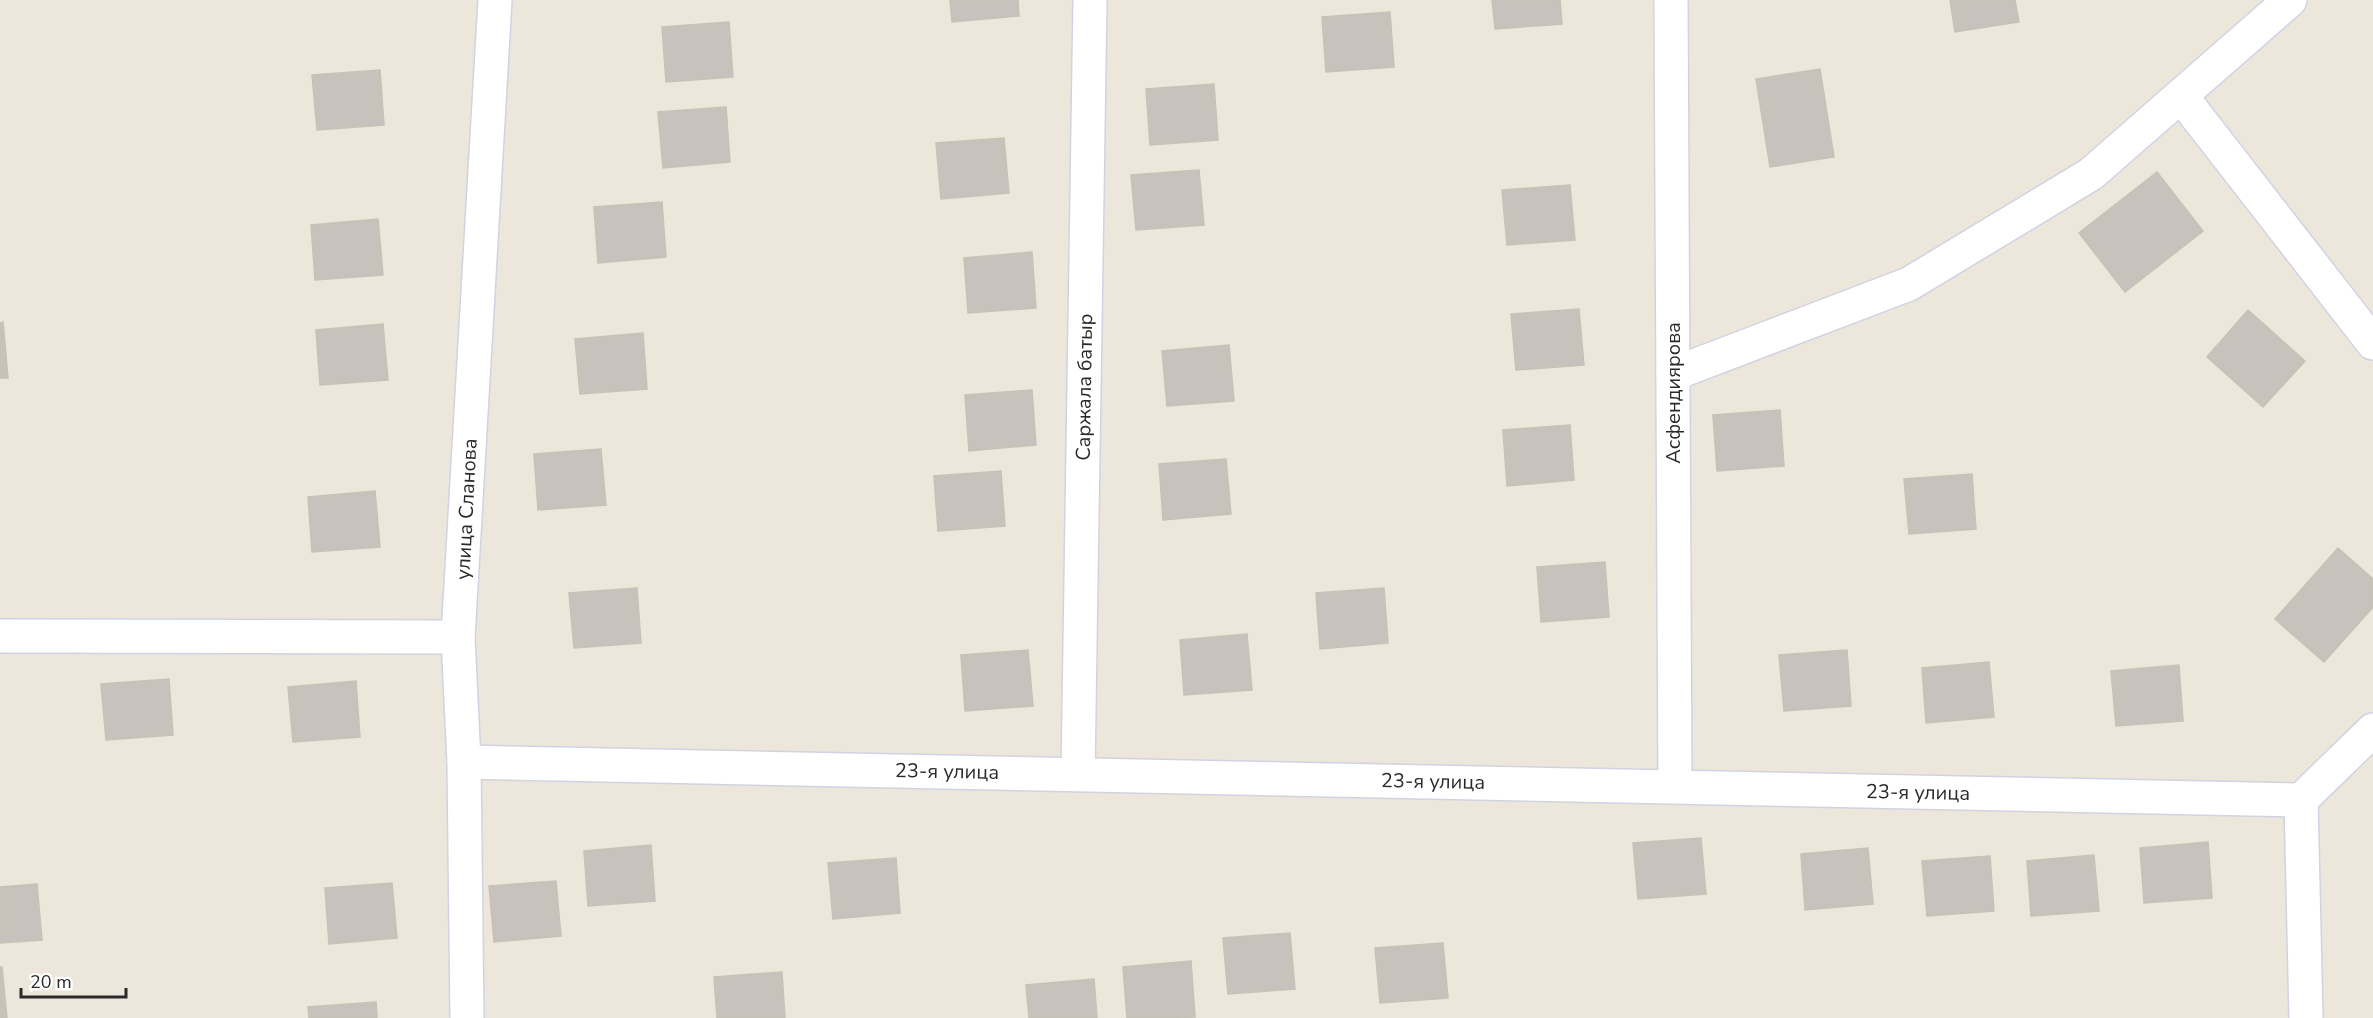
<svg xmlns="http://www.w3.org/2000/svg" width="2373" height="1018" viewBox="0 0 2373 1018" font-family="'Nunito Sans',sans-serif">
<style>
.building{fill:#c7c2bb;stroke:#c7c2b5;stroke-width:1.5}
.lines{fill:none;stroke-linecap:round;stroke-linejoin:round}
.minor-casing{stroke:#d1d3e3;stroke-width:36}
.minor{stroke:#fff;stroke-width:33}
.labels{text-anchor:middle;stroke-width:4.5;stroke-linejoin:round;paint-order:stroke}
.street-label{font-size:20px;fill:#2a2a2a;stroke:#fff}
</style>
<rect width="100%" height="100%" fill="#ece6db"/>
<!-- building -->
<g class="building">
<path d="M950 0H1018L1019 16 952 22Z"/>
<path d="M1492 0H1560L1562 24 1495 29Z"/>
<path d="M1950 0H2015L2019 22 1955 32Z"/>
<path d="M1390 12 1394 67 1326 72 1322 17Z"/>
<path d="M729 22 733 77 666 82 662 27Z"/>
<path d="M1820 69 1834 157 1770 167 1756 79Z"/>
<path d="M380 70 384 125 317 130 312 75Z"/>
<path d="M1214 84 1218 140 1150 145 1146 89Z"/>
<path d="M726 107 730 162 663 168 658 112Z"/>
<path d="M1004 138 1009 193 941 199 936 143Z"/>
<path d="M1199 170 1204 225 1136 230 1131 175Z"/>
<path d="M2157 172 2203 231 2125 292 2079 233Z"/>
<path d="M1570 185 1575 240 1507 245 1502 190Z"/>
<path d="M662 202 666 257 598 263 594 207Z"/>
<path d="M378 219 383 275 315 280 311 225Z"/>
<path d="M1032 252 1036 308 968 313 964 258Z"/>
<path d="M1579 309 1584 365 1516 370 1511 314Z"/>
<path d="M2248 310 2305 361 2263 407 2207 357Z"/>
<path d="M3 322 8 378H0V323Z"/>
<path d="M383 324 388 380 320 385 316 330Z"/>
<path d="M643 333 647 389 580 394 575 339Z"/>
<path d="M1229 345 1234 401 1167 406 1162 351Z"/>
<path d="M1032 390 1036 445 969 451 965 395Z"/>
<path d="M1780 410 1784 466 1717 471 1713 415Z"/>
<path d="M1570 425 1574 480 1507 486 1503 430Z"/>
<path d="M601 449 606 505 538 510 534 454Z"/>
<path d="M1226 459 1231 514 1163 520 1159 464Z"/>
<path d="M1001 471 1005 526 938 531 934 476Z"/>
<path d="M1972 474 1976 529 1909 534 1904 479Z"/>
<path d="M375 491 380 547 312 552 308 497Z"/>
<path d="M2338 548 2373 579V607L2324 662 2275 619Z"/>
<path d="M1605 562 1609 617 1541 622 1537 567Z"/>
<path d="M637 588 641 643 574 648 569 593Z"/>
<path d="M1384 588 1388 643 1320 649 1316 593Z"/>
<path d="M1247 634 1252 690 1184 695 1180 640Z"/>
<path d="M1028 650 1033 706 965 711 961 655Z"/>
<path d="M1847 650 1851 706 1784 711 1779 655Z"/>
<path d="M1989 662 1994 717 1926 723 1922 668Z"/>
<path d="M2179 665 2183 721 2116 726 2111 671Z"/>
<path d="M169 679 173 735 106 740 101 684Z"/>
<path d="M356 681 360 737 293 742 288 687Z"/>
<path d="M1701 838 1706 894 1638 899 1633 843Z"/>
<path d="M2208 842 2212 898 2144 903 2140 848Z"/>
<path d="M651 845 655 901 588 906 584 851Z"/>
<path d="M1868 848 1873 904 1805 910 1801 854Z"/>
<path d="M2094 855 2099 911 2031 916 2027 861Z"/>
<path d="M1990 856 1994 911 1927 916 1922 861Z"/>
<path d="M896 858 900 913 833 919 828 863Z"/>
<path d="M556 881 561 936 494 942 489 886Z"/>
<path d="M392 883 397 938 329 944 325 888Z"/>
<path d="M37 884 42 940 0 943V887Z"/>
<path d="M1290 933 1295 989 1228 994 1223 938Z"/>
<path d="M1443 943 1448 998 1380 1003 1375 948Z"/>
<path d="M1191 961 1195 1017 1127 1018 1123 967Z"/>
<path d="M0 967H2L7 1018H0Z"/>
<path d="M782 972 785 1018H717L714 977Z"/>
<path d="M1094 979 1097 1018H1029L1026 985Z"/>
<path d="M376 1002 377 1018H309L308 1007Z"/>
</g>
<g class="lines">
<!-- minor casing -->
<g class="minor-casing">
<g id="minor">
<path d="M1671 0 1675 786"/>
<path d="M2181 96 2373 343"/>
<path d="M1673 374 1909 284 2091 174 2290 0"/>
<path d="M0 636 458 637"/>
<path d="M464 762 2301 800 2373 730"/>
<path d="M1078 774 1090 0"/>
<path d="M2301 800 2306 1018"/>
<path d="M467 1018 464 762 458 637 495 0"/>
</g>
</g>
<!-- minor -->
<use href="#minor" class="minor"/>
</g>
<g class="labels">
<!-- street labels -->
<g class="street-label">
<text transform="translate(1084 387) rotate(-89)" y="7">Саржала батыр</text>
<text transform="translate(1673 393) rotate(-90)" y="7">Асфендиярова</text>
<text transform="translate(466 509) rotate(-87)" y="7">улица Сланова</text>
<text transform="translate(947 771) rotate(1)" y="7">23-я улица</text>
<text transform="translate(1433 781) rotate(1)" y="7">23-я улица</text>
<text transform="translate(1918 792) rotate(1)" y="7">23-я улица</text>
</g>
</g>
<!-- scale -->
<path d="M21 988v9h105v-9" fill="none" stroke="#2a2a2a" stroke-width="3"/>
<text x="30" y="988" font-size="18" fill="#2a2a2a" stroke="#ffffff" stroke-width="4.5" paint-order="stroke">20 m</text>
</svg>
